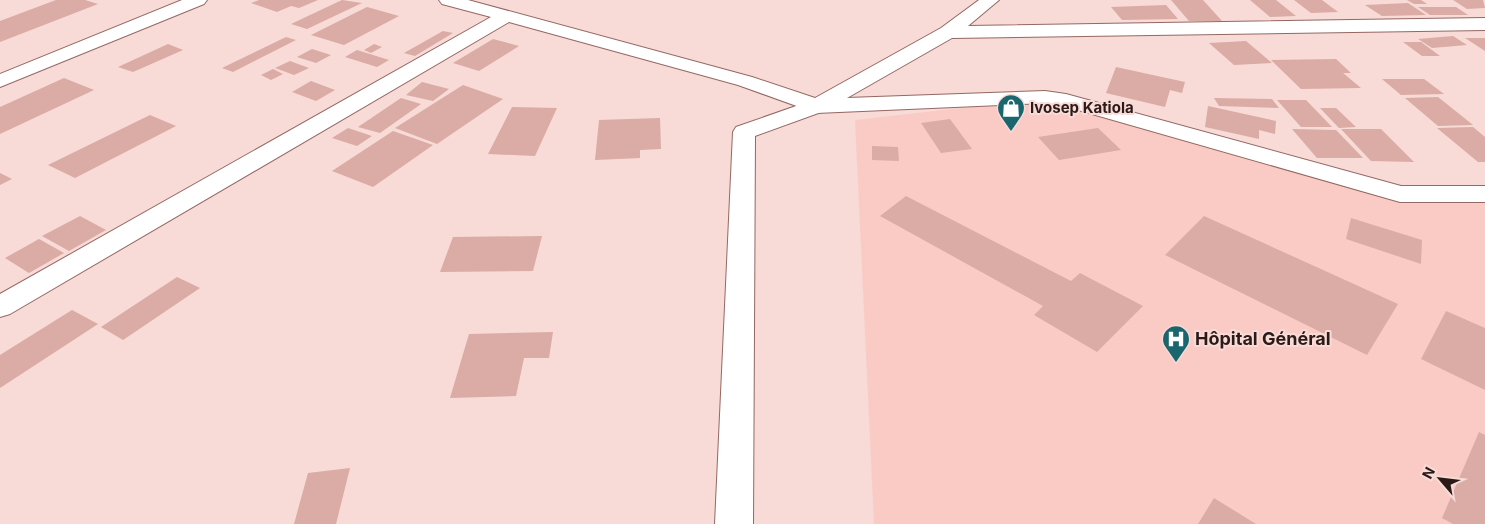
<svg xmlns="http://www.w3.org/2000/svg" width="1485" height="524" viewBox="0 0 1485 524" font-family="Inter,sans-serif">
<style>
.built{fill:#facbc5}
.building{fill:#dbaba5}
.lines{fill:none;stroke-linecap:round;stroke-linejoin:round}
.minor-casing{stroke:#946863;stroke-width:2}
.tertiary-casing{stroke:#946863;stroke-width:2}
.minor{fill:#fff;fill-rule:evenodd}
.tertiary{fill:#fff;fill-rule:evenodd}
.labels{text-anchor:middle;stroke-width:4;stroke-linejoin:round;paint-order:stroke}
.far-poi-label{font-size:15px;font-weight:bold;fill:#2b1a18;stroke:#f8dad6;text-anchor:start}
.poi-label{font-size:18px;font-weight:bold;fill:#2b1a18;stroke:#f8dad6;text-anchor:start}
</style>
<rect width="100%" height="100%" fill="#f8dad6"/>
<!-- built -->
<path class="built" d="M1049 98 1394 200 1485 203V524H874L855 120Z"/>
<!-- building -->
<g class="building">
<path d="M56 0H85L98 4 0 42V21Z"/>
<path d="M259 0H318L299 8 291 6 277 12 251 3Z"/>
<path d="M342 0 362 3 307 29 291 24Z"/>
<path d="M1171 0H1203L1222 21H1189Z"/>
<path d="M1250 0H1276L1296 16 1270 17Z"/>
<path d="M1294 0H1322L1338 12 1311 13Z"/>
<path d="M1407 0H1421L1427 4H1414Z"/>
<path d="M1453 0H1483L1485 8 1467 9Z"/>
<path d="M1408 3 1426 15 1382 16 1365 5Z"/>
<path d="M1166 5 1178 19 1122 20 1111 7Z"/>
<path d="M367 7 399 16 344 45 311 35Z"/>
<path d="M1418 7H1456L1468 15H1430Z"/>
<path d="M443 31 453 33 415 56 404 53Z"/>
<path d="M1453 36 1467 45 1432 48 1418 39Z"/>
<path d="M286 37 296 40 233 72 222 68Z"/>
<path d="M1465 38H1485V51Z"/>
<path d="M493 39 519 46 479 71 453 63Z"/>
<path d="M1246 41 1272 63 1234 65 1209 43Z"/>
<path d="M1403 42H1421L1440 56H1422Z"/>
<path d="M168 44 183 50 133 72 118 67Z"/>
<path d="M374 44 382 47 371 53 364 50Z"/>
<path d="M312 49 331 55 316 63 297 57Z"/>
<path d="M357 50 389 60 377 67 345 57Z"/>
<path d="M1336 59 1351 73H1343L1361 88 1301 89 1271 60Z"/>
<path d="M290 61 309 68 294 75 275 68Z"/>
<path d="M1116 67 1185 82 1182 93 1170 90 1165 107 1106 93Z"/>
<path d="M273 69 283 74 271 80 261 75Z"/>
<path d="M64 78 94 90 0 134V107Z"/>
<path d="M1382 79H1424L1444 94 1401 95Z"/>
<path d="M311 81 335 90 316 101 292 92Z"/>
<path d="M422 82 449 89 433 101 406 95Z"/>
<path d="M463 85 503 99 437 144 395 128Z"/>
<path d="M1438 97 1473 125 1438 126 1405 98Z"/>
<path d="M401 98 421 104 380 133 358 127Z"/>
<path d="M1214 98 1272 99 1279 108 1219 106Z"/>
<path d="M1277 100H1306L1332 127H1301Z"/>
<path d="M1208 106 1276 121 1275 134 1259 130V139L1205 127Z"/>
<path d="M512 107 557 108 535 156 488 154Z"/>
<path d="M1320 108H1336L1356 127 1339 128Z"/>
<path d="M150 115 176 126 75 178 48 165Z"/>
<path d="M660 118 661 149 640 150V158L595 160 599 120Z"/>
<path d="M950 119 972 149 941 153 921 123Z"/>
<path d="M1473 127 1485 137V162H1478L1437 128Z"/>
<path d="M348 128 372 136 357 146 332 138Z"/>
<path d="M1098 128 1121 150 1059 160 1038 137Z"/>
<path d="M1292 129 1336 130 1363 158H1317Z"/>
<path d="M1341 129H1381L1414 162 1371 161Z"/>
<path d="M393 131 433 145 373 187 332 171Z"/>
<path d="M872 146 898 147 899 161 872 160Z"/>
<path d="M0 173 12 179 0 185Z"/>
<path d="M906 196 1071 281 1080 273 1143 306 1097 352 1034 315 1043 306 880 216Z"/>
<path d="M80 216 106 230 69 251 42 236Z"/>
<path d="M1204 216 1398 304 1367 355 1165 255Z"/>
<path d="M1351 218 1422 240 1421 264 1346 239Z"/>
<path d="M542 236 533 271 440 272 453 237Z"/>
<path d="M39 239 64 253 29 273 5 258Z"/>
<path d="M177 277 200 288 123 340 101 327Z"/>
<path d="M72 310 98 324 0 388V355Z"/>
<path d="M1446 311 1485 328V390L1421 359Z"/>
<path d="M553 332 549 358H524L516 396 450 398 469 334Z"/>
<path d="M1479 432 1485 435V524H1453L1442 518Z"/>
<path d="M350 468 336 524H294L308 473Z"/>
<path d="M1214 498 1256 524H1198Z"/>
</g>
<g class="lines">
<!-- minor casing -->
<g class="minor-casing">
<g id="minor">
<path d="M182 0H207L204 4 0 87V74Z"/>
<path d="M439 0H468L752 77 815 98 941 28 979 0H999L968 26 1485 18V30L952 38 847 98 1045 91 1066 94 1401 186H1485V202H1400L1064 106 1045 103 816 113 738 85 509 22 10 314 0 317V294L491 17 442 4Z"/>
</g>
</g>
<!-- tertiary casing -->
<g class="tertiary-casing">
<path id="tertiary" d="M816 99 824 101 827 106 824 111 755 136 753 524H715L733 132 736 127Z"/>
</g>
<!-- minor -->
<use href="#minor" class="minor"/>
<!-- tertiary -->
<use href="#tertiary" class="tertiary"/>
</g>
<!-- icons -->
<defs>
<g id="shop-pin" transform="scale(1.4375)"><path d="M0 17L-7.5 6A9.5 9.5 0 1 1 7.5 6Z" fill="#1a666f" stroke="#f8dad6"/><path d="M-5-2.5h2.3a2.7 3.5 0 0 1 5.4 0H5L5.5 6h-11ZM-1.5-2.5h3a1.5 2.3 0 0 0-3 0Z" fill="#fff"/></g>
<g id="hospital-pin" transform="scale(1.4375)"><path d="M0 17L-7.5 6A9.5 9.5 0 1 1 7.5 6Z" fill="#1a666f" stroke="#f8dad6"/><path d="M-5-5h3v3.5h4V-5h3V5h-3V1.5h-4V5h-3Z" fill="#fff"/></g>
</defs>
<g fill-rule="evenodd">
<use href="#shop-pin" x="1011" y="108"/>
<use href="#hospital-pin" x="1176" y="339"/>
</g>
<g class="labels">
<!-- far-poi labels -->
<g class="far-poi-label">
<text x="1030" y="113">Ivosep Katiola</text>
</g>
<!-- poi labels -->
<g class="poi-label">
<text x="1195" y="345">Hôpital Général</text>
</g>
</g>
<!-- north arrow -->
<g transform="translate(1440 479) rotate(298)" stroke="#f8dad6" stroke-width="4" paint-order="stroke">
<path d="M0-4L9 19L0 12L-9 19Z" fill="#2b1a18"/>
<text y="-8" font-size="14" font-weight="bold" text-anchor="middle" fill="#2b1a18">N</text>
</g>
</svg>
